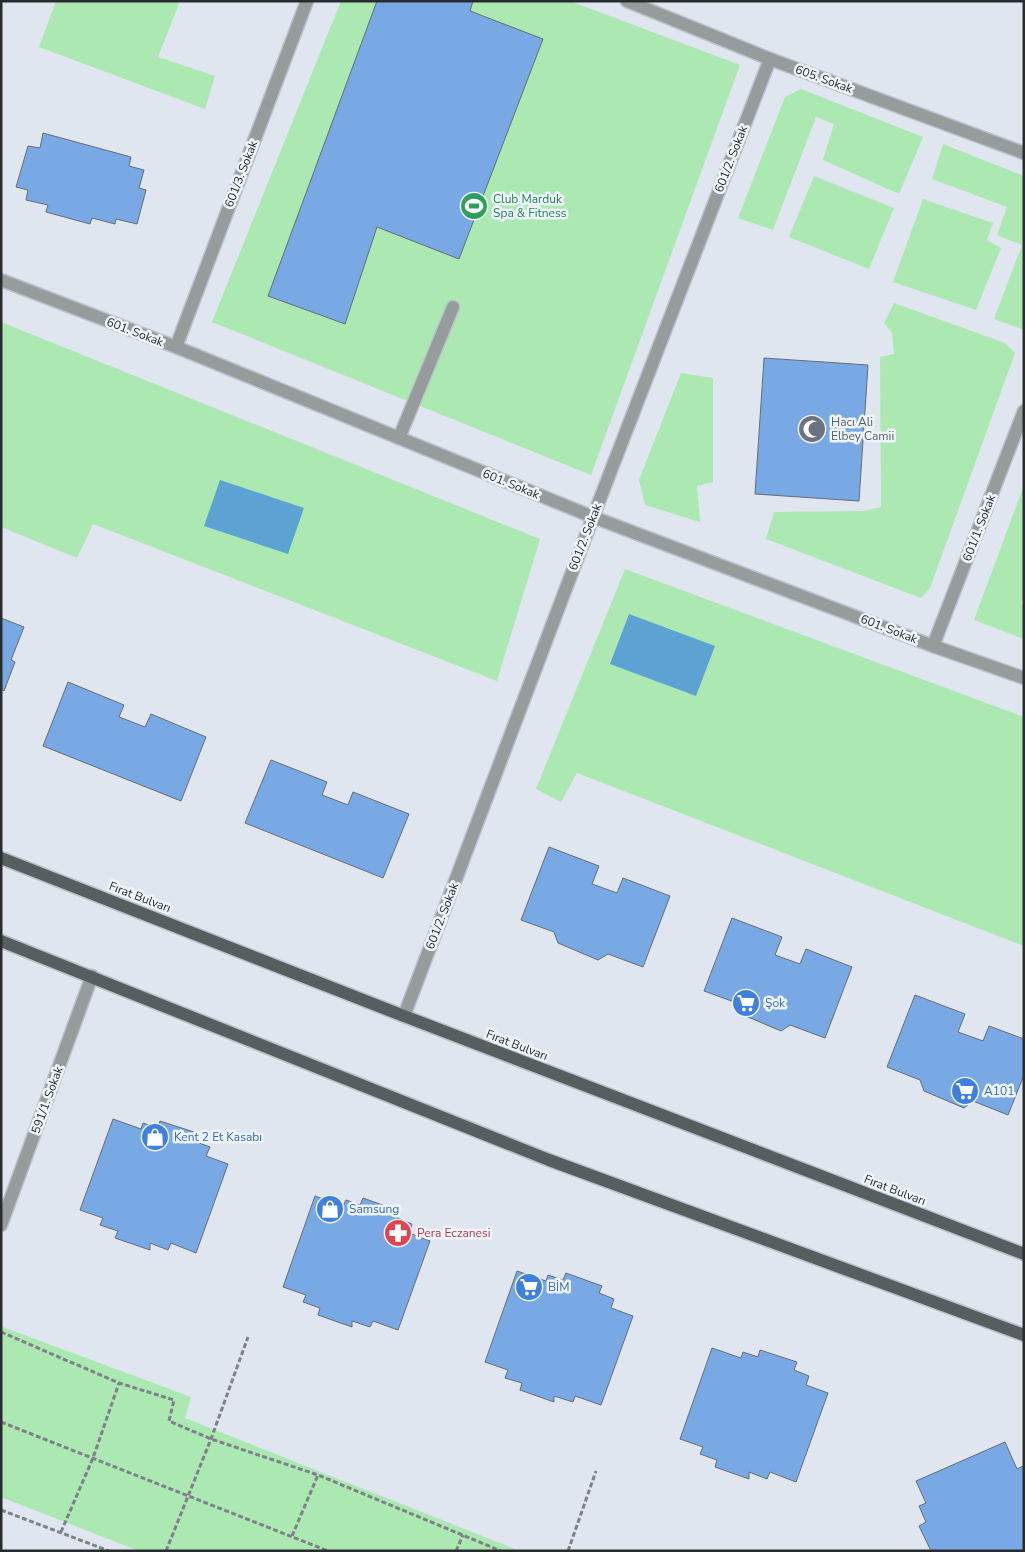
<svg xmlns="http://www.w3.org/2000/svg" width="1025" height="1552" viewBox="0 0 1025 1552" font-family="'Nunito Sans',sans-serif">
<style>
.green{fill:#ace8b2}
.water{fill:#5ca3d3}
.building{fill:#79a9e4;stroke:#666c74}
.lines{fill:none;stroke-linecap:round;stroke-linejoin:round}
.minor-casing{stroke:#bbc1c9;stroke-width:15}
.major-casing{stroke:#bbc1c9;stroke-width:15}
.path{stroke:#7e8288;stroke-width:3;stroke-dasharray:5 2.5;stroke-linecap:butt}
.minor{stroke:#969c9c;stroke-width:12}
.major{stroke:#565f5f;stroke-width:12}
.labels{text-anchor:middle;stroke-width:5;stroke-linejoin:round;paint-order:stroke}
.street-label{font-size:12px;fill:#292c2f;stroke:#edf4fc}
.leisure-label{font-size:12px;fill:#27864d;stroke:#edf4fc;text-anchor:start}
.worship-label{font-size:12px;fill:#5b616d;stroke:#edf4fc;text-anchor:start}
.shop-label{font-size:12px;fill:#366cbe;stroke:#edf4fc;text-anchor:start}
.health-label{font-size:12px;fill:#be3a42;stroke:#edf4fc;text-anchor:start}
</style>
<rect width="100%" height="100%" fill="#dfe6ef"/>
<!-- green -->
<g class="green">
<path d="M56 1H180L158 57 215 76 205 109 39 47Z"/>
<path d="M341 1H570L740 65 591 475 212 322Z"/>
<path d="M801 89 923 137 899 194 823 160 834 124 816 117 773 230 738 218 785 97Z"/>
<path d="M943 144 1024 176V330L994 319 1022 245 997 235 1007 207 932 179Z"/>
<path d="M814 176 894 208 869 269 789 237Z"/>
<path d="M923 199 993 223 987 240 1001 248 976 310 893 282Z"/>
<path d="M894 303 1005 343 1015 353 930 588 921 598 766 539 774 512 864 511 881 507 880 357 894 354 892 333 884 323Z"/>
<path d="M1 322 540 539 497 681 93 524 77 558 1 527Z"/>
<path d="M681 373 713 378V482L697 486 700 522 645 505 639 480Z"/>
<path d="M1024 485V597L1021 604 1024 605V639L974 620Z"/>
<path d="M625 569 1024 717V946L577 773 561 802 536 789Z"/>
<path d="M3 1327 191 1397 185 1418 520 1551H139L1 1497V1332Z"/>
</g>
<!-- water -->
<g class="water">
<path d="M220 480 304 508 288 554 204 526Z"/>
<path d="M629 614 715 646 696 696 610 664Z"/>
</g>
<!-- building -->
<g class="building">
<path d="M377 1H473L470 11 543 39 459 259 377 227 345 324 268 296Z"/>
<path d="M43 133 131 157 129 166 144 170 139 188 146 190 137 224 116 219 115 224 92 218 90 224 46 212 48 205 26 200 28 190 16 187 28 146 40 148Z"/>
<path d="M764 358 868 365 859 501 755 494Z"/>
<path d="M1 618 24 627 11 660 15 662 4 691 1 689Z"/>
<path d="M68 682 124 705 119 717 145 727 151 714 206 737 181 801 43 746Z"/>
<path d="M271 760 327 782 322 795 348 805 353 792 409 814 383 878 245 823Z"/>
<path d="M549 847 599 866 592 884 617 893 623 878 670 896 643 967 608 954 598 960 558 943 554 932 521 920Z"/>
<path d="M732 918 782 937 775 955 800 964 806 949 852 967 825 1038 790 1025 781 1031 741 1014 737 1003 704 991Z"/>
<path d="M915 995 965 1014 958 1032 983 1041 989 1026 1024 1039V1075L1008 1115 973 1101 964 1108 924 1091 920 1080 887 1067Z"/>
<path d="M113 1119 141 1129 143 1123 158 1128 160 1121 197 1133 194 1141 210 1147 206 1156 228 1164 196 1253 171 1243 168 1250 150 1243V1250L115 1238 118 1231 100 1225 103 1218 80 1210Z"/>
<path d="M315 1196 343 1206 346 1200 360 1205 363 1198 399 1211 397 1218 412 1224 409 1233 430 1241 398 1330 373 1321 370 1327 352 1321V1327L318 1315 320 1308 303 1302 306 1295 283 1287Z"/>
<path d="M517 1271 546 1281 548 1275 563 1280 566 1273 602 1286 599 1293 614 1299 611 1308 633 1316 601 1405 575 1396 573 1402 554 1396V1402L520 1390 522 1383 505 1378 508 1370 485 1362Z"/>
<path d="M712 1348 741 1358 743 1352 758 1357 760 1350 797 1362 794 1370 809 1376 806 1385 828 1393 796 1482 770 1472 767 1479 749 1472V1479L715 1467 717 1460 700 1454 703 1447 680 1439Z"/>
<path d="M1005 1442 1017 1469 1023 1466 1024 1468V1551H931L919 1526 926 1522 919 1506 926 1503 916 1481Z"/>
</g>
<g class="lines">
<!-- minor casing -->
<g class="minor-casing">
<g id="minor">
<path d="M627 1 770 59 1024 153"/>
<path d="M1 280 176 347 593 517 933 646 1024 678"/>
<path d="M176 347 307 1"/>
<path d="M399 438 453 307"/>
<path d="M933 646 1024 411"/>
<path d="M404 1016 593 517 770 59"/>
<path d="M1 1225 92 976"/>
</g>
</g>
<!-- major casing -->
<g class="major-casing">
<g id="major">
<path d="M1 858 404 1016 1024 1254"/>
<path d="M1 941 549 1160 1024 1335"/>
</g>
</g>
<!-- path -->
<g class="path">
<path d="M1 1332 119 1383 174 1400 169 1421 211 1439 318 1475 501 1551"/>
<path d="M1 1422 328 1551"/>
<path d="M1 1510 109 1551"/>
<path d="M61 1532 93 1458 119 1383"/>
<path d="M292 1536 318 1475"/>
<path d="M166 1551 211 1439 248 1337"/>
<path d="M456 1551 463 1535"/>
<path d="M568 1551 596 1471"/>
</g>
<!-- minor -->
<use href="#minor" class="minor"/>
<!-- major -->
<use href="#major" class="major"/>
</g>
<!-- icons -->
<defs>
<g id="stadium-disc" transform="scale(1.4375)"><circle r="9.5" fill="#2e9e5b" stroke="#edf4fc"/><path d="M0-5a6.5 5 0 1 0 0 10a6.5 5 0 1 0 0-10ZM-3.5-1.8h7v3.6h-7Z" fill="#fff"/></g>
<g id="mosque-disc" transform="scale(1.4375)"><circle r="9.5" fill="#6b7280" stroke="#edf4fc"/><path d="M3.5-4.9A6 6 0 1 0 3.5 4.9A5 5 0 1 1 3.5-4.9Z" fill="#fff"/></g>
<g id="supermarket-disc" transform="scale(1.4375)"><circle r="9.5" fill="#3f7fe0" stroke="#edf4fc"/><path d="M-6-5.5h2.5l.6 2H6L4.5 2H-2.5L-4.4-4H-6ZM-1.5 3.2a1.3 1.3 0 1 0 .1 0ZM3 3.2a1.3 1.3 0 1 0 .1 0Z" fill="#fff"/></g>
<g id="shop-disc" transform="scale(1.4375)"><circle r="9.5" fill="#3f7fe0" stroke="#edf4fc"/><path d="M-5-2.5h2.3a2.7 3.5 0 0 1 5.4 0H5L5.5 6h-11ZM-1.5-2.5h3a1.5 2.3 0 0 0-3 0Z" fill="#fff"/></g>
<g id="pharmacy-disc" transform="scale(1.4375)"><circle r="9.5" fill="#e0444e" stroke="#edf4fc"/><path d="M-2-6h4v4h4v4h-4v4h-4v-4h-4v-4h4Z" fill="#fff"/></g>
</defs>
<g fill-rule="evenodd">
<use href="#stadium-disc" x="474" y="206"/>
<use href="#mosque-disc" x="812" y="429"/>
<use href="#supermarket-disc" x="746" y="1003"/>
<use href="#supermarket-disc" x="965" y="1091"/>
<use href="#shop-disc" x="155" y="1137"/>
<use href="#shop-disc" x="330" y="1209"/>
<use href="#pharmacy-disc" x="398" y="1233"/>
<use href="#supermarket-disc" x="529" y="1287"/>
</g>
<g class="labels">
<!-- street labels -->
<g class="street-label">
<text transform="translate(824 79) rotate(20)" y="4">605. Sokak</text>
<text transform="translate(731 159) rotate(-69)" y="4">601/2. Sokak</text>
<text transform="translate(241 174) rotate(-69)" y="4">601/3. Sokak</text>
<text transform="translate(135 332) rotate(21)" y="4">601. Sokak</text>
<text transform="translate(511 484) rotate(22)" y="4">601. Sokak</text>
<text transform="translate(979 528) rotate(-69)" y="4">601/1. Sokak</text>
<text transform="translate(585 537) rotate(-69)" y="4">601/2. Sokak</text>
<text transform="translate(889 629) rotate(21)" y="4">601. Sokak</text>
<text transform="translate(140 897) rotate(21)" y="4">Fırat Bulvarı</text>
<text transform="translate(442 916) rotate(-69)" y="4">601/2. Sokak</text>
<text transform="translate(517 1045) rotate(21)" y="4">Fırat Bulvarı</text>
<text transform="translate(47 1100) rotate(-70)" y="4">591/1. Sokak</text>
<text transform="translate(895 1190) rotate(21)" y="4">Fırat Bulvarı</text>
</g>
<!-- leisure labels -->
<g class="leisure-label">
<text x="493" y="203">Club Marduk<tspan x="493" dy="14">Spa &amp; Fitness</tspan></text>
</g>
<!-- worship labels -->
<g class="worship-label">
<text x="831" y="426">Hacı Ali<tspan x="831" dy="14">Elbey Camii</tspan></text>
</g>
<!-- shop labels -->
<g class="shop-label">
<text x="765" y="1007">Şok</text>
<text x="984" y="1095">A101</text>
<text x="174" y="1141">Kent 2 Et Kasabı</text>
<text x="349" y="1213">Samsung</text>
<text x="548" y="1291">BİM</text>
</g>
<!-- health labels -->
<g class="health-label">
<text x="417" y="1237">Pera Eczanesi</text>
</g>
</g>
<!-- border -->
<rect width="1025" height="1552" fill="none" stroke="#292c2f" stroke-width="5"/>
</svg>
